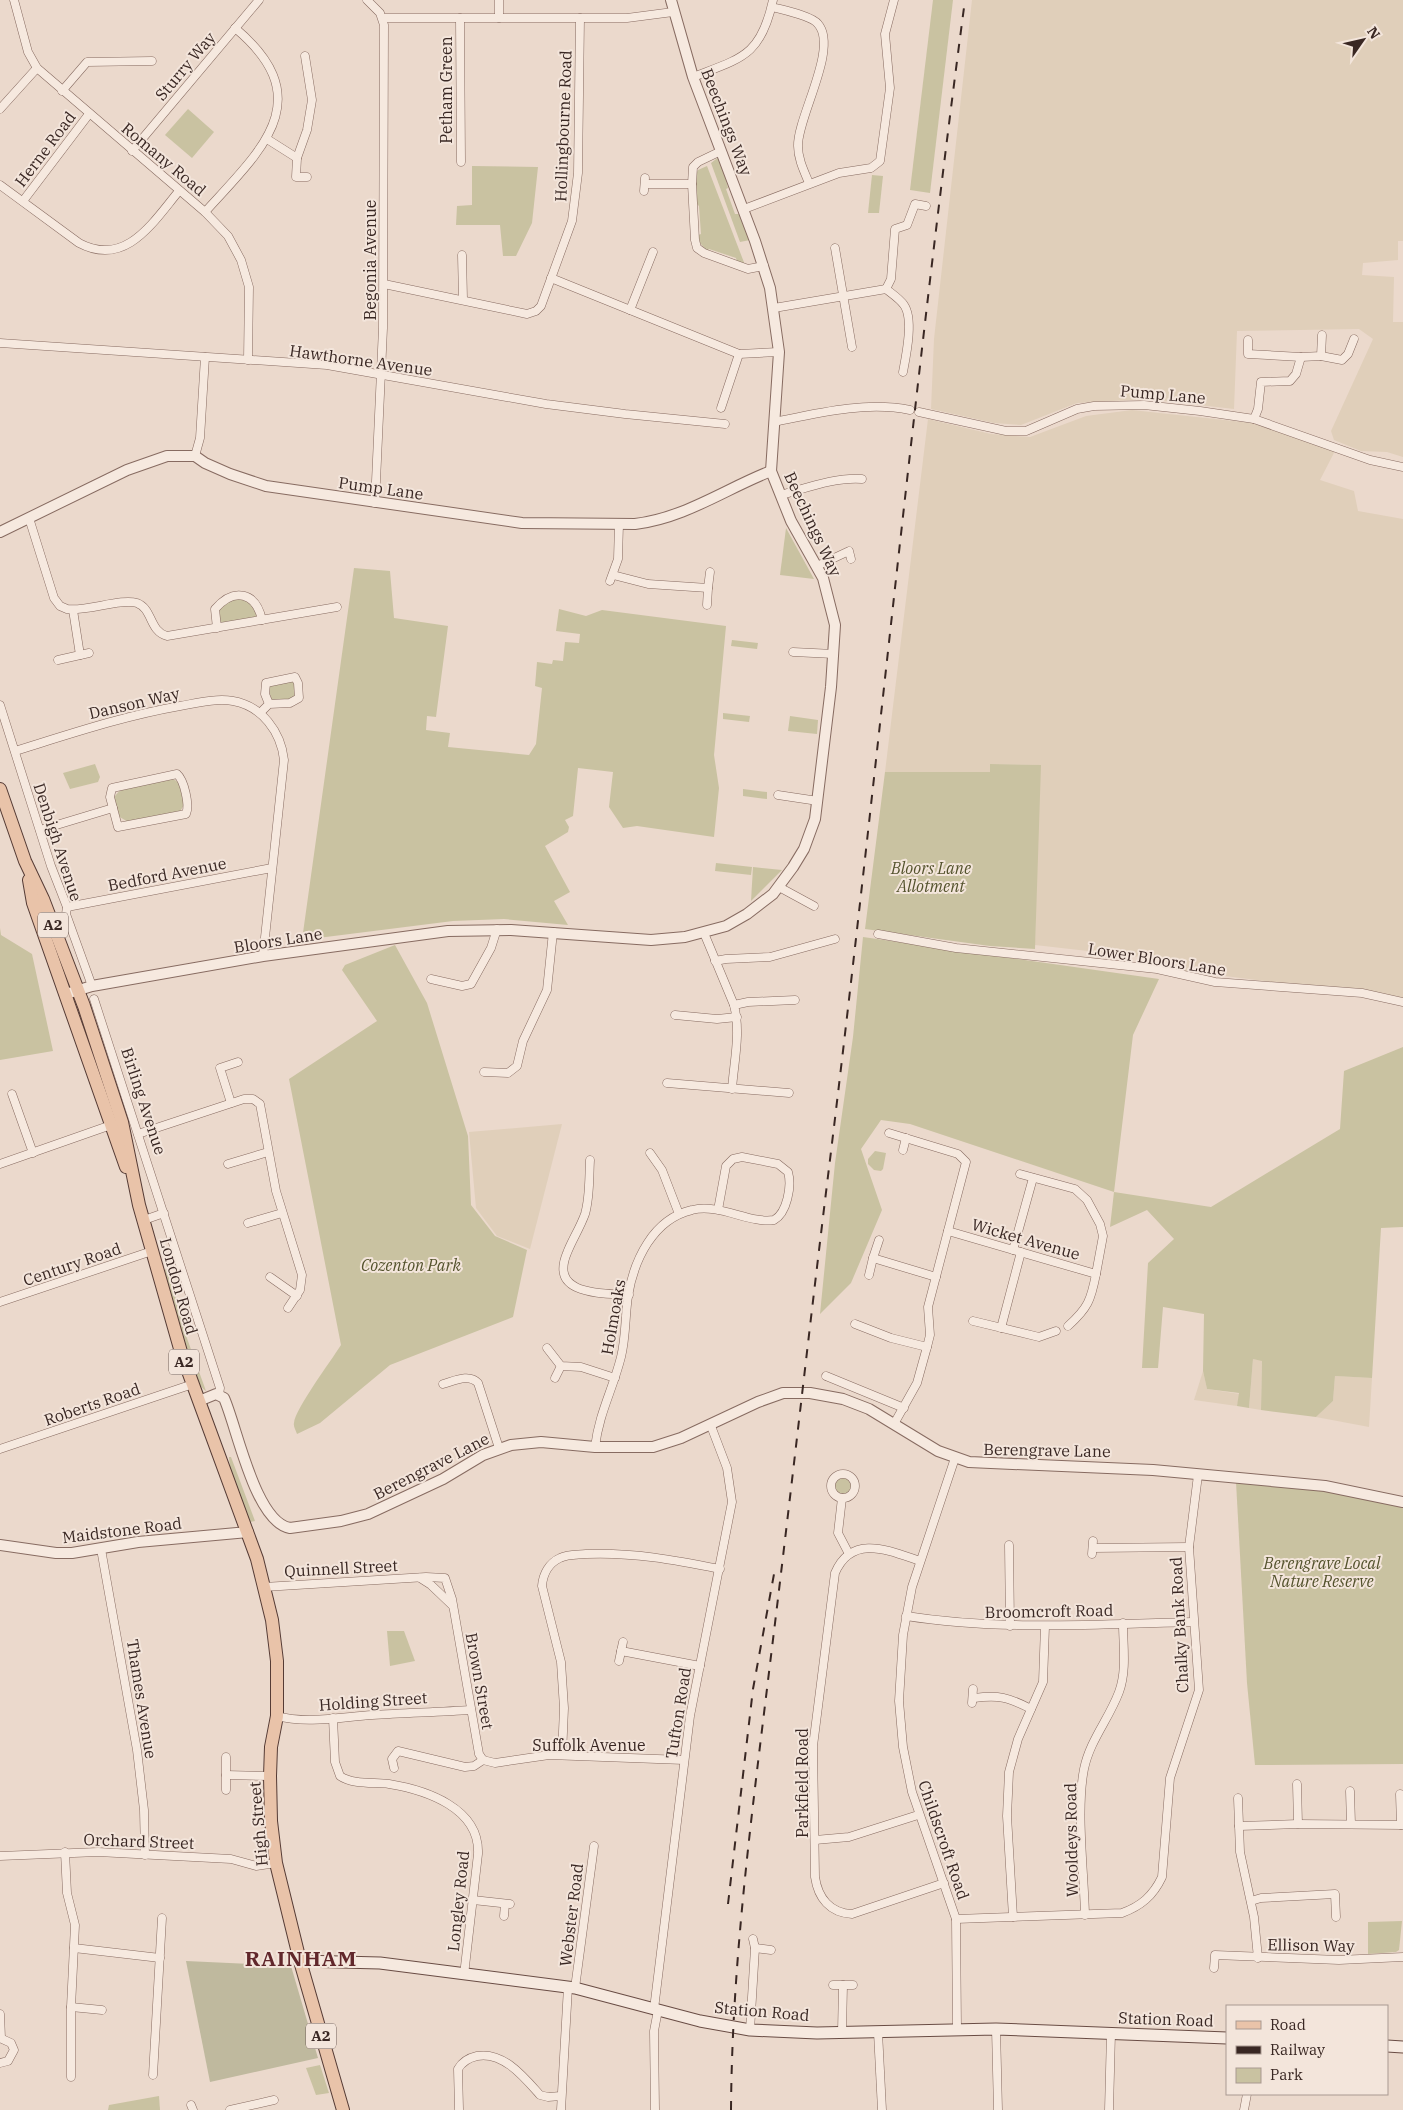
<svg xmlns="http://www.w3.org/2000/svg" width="1403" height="2110" viewBox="0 0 1403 2110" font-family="'IBM Plex Serif',serif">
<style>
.farmland{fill:#e0cfba}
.green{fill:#c9c2a1}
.cemetery{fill:#bfb99e}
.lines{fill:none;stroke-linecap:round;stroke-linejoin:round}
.minor-casing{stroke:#876b61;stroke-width:9}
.tertiary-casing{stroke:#876b61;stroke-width:12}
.secondary-casing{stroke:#694c44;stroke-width:13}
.primary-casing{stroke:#553b35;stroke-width:14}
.minor{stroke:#f6e9df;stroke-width:8}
.tertiary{stroke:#f6e9df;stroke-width:10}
.secondary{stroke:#f6e9df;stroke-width:11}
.primary{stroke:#e9c3a9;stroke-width:12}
.rail{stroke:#392723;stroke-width:2;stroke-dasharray:9 9;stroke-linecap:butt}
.labels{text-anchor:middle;stroke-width:4;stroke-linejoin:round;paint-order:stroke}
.shield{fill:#f3e5db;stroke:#71605a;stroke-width:1}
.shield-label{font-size:15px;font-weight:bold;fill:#392723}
.street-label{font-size:16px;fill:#392723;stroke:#f3e5db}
.park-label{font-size:16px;font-style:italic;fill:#53522c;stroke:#f3e5db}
.district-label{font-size:21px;font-weight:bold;letter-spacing:1px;fill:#61272b;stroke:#f3e5db}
</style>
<rect width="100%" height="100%" fill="#ebd9cc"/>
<!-- farmland -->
<g class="farmland">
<path d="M972 0H1403V241H1398V260L1363 263 1362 275 1394 277 1393 322H1403V457L1387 452 1361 451 1334 440 1331 431 1373 339 1359 329 1237 331 1234 409 1147 399 1077 403 1021 425 994 423 931 409 934 339Z"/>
<path d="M1132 410 1252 423 1335 451 1320 480 1354 491 1358 511 1403 519V999L1186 971 1158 959 1035 945 1039 765 990 764V772H885L928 419 991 434 1030 437 1086 416Z"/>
<path d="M562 1124 530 1249 497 1236 476 1208 469 1132Z"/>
<path d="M1253 1359 1262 1360 1261 1410 1249 1408Z"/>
<path d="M1203 1371 1207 1389 1240 1394 1237 1406 1194 1400Z"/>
<path d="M1335 1376 1372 1378 1369 1427 1316 1417 1333 1401Z"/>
</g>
<!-- green -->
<g class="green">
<path d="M933 0H953L930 193 910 190Z"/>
<path d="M188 109 214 132 192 158 165 135Z"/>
<path d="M720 156 728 188 726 189 735 214H739L750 240 740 242 711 163Z"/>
<path d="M472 166 538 167 532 223 516 256H503L500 225H456L457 206 472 205Z"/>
<path d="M707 166 745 265 737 263 736 258 709 249 707 251 700 243 698 235 701 234 699 206 696 203V174L698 170Z"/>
<path d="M872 175 883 176 879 213H868Z"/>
<path d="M786 528 814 579 780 575Z"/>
<path d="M354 568 390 571 394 618 448 626 436 717 427 716 426 730 450 733 448 747 529 755 536 744 542 688 535 686 537 662 552 664 553 660 563 661 565 642 579 643 580 634 556 631 559 609 586 616 602 610 726 626 714 755 719 788 714 837 637 826 623 828 609 807 613 772 578 768 573 816 565 820 569 827 568 832 545 846 570 892 554 901 568 925 504 919 453 921 302 940Z"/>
<path d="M247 596 262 620 217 628 215 609 222 601Z"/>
<path d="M732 640 758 643 757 649 731 646Z"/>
<path d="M295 680 297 698 272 703 268 685Z"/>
<path d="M723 713 750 716 749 722 723 719Z"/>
<path d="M790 716 818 720 817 734 788 731Z"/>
<path d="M95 764 100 777 98 782 70 789 63 773Z"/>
<path d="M990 764 1041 765 1035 949 990 946 865 929 885 772H990Z"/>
<path d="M170 778 179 782 184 805 179 813 130 823 118 816 114 797 123 787Z"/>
<path d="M743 789 767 792V799L743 796Z"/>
<path d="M716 863 752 867 751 875 715 871Z"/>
<path d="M753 867 782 870 751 901Z"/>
<path d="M0 928 1 935 32 954 53 1051 0 1060Z"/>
<path d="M863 937 1159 979 1133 1035 1114 1192 1211 1207 1340 1129 1344 1071 1403 1047V1227L1381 1228 1372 1378 1335 1376 1333 1401 1316 1417 1261 1410 1262 1361 1253 1359 1249 1408 1237 1406 1239 1393 1207 1389 1203 1371 1204 1314 1163 1307 1158 1368H1142L1148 1263 1174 1239 1147 1210 1110 1227 1114 1192 910 1124 881 1120 861 1149 882 1210 851 1283 820 1314 835 1163 853 1037Z"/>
<path d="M395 945 427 1003 468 1136 471 1205 495 1236 527 1250 513 1317 390 1365 320 1423 297 1434C296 1431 293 1426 294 1423 295 1409 331 1361 341 1345L289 1079 377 1021 342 970 345 965Z"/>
<path d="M875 1151 886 1153 883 1169 881 1171 874 1170 868 1164V1159Z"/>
<path d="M168 1269 184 1330 206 1391C189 1381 169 1293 163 1270Z"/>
<path d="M229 1457H231L255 1521 250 1522 230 1468Z"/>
<circle cx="844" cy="1486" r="10"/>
<path d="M1236 1482 1342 1492 1403 1507V1764L1255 1765 1247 1683Z"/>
<path d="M387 1631H404L415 1661 390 1666Z"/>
<path d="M1402 1921 1399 1950 1396 1952 1368 1954V1922Z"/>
<path d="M320 2065 329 2093 316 2095 306 2068Z"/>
<path d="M159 2096 160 2110H108L109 2105Z"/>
</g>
<!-- cemetery -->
<path class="cemetery" d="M186 1961 291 1966 318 2058 210 2082Z"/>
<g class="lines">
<!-- minor casing -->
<g class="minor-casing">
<g id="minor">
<path d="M14 0 28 52 37 68 205 212 228 236 241 260 249 287 248 360"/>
<path d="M367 0 380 13 384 25 383 328 375 503"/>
<path d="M772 7C783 10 812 16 818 24 839 48 797 118 798 146 798 159 804 171 809 183"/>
<path d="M383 18H627L673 12"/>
<path d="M460 18 461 162"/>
<path d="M499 18V0"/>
<path d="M693 77C742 58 761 56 773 0"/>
<path d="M62 91 87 62 152 61"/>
<path d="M0 109 37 68"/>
<path d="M267 139 297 158 307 130 312 100 305 56"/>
<path d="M132 151 259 0"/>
<path d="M721 151 698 162 693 167 692 184 695 240 697 248 704 253 748 269 764 266"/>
<path d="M297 158 296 177H307"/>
<path d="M645 184H692"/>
<path d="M0 185 79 243C126 268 153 222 179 191"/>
<path d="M644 191 645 178"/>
<path d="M23 201 89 114"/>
<path d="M744 209 839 173 871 168 880 161 890 88 885 34 894 0"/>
<path d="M205 212C260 151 321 100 235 28"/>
<path d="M835 248 852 347"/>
<path d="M462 255 463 299"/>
<path d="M551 278 739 354 779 352"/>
<path d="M384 284 527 314 536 311 541 306 572 221 578 173 580 18"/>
<path d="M886 289 891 279 895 229 907 225 915 204 926 206"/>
<path d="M886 289C891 293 900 299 904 305 914 319 906 356 903 372"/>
<path d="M774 308 886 289"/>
<path d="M630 310 653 252"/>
<path d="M1248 340V354L1301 357 1296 374 1290 381 1261 382 1258 409 1254 419"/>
<path d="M0 343 327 365 546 404 625 414 725 424"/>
<path d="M1321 356 1342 360 1348 354 1354 339"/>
<path d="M1301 357 1321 356 1322 335"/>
<path d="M721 408 739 354"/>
<path d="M919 412 1006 431H1026L1077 409 1094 406 1144 405 1200 411 1254 419 1370 460 1403 467"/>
<path d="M774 422C818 413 866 401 910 410"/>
<path d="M195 456 200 438 205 357"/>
<path d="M781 495C807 488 835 477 862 479"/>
<path d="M29 518 54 598 60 606 67 609C86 612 121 598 137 603 153 609 149 631 167 636L337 607"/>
<path d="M817 566 849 551 851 559"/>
<path d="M613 575 648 584 708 588 710 572"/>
<path d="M610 581 618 559 619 524"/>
<path d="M707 605 708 588"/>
<path d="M73 610 80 655"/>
<path d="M217 628 215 609C234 587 256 592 262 620"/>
<path d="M793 652 834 654"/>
<path d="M58 660 89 653"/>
<path d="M0 705 51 866 67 907 66 914 92 986"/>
<path d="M260 713 269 704 265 694 266 683 295 677 298 683 299 698 290 703 269 704"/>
<path d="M15 751C70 734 123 716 180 706 197 703 216 698 233 701 262 706 281 732 284 760L263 956"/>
<path d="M177 774C184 780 190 805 186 814L118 827 110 797 112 788Z"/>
<path d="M778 795 818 801"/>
<path d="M40 830 113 808"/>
<path d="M779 887 814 906"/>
<path d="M67 907 272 868"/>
<path d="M704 933 734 1005C741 1033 734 1061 732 1089"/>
<path d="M878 934 956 948 1157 969 1215 982 1362 993 1403 1002"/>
<path d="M715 961 726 959 770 957 835 939"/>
<path d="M431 979 462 986 471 984 491 948 497 929"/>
<path d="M94 999 220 1388 219 1394"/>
<path d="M734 1005 748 1002 795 1000"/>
<path d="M675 1015 717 1019 737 1017"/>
<path d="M484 1072 508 1073 517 1066 523 1041 547 990 553 932"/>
<path d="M667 1083 789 1093"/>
<path d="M12 1094 33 1153"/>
<path d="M231 1103 220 1068 238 1062"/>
<path d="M889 1133 958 1154 966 1162 928 1307 930 1335 927 1347 917 1383 894 1424"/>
<path d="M138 1134 244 1099H253L260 1104 276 1191 302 1275 300 1290 288 1308"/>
<path d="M903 1150 906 1138"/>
<path d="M650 1153 662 1170 679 1214"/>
<path d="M590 1160C589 1178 590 1197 585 1214 580 1228 572 1240 567 1253 549 1296 603 1293 629 1295"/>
<path d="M0 1164 114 1124"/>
<path d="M228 1164 268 1152"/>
<path d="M1020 1174 1075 1189 1087 1200 1100 1224 1103 1236 1096 1274"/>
<path d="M144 1220 164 1213"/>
<path d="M248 1223 282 1213"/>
<path d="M948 1231 1096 1274C1091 1300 1088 1308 1068 1326"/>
<path d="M879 1240 873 1258 936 1277"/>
<path d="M1013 1250 1033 1178"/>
<path d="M869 1275 873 1258"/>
<path d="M270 1277 297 1296"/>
<path d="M0 1302 152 1251"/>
<path d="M973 1321 1039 1337 1056 1331"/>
<path d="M855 1324 891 1338 927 1347"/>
<path d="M1001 1328 1021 1252"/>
<path d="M547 1348 561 1366 581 1367 615 1378"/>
<path d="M826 1376 904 1408"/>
<path d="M555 1378 561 1366"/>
<path d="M443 1384C454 1381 469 1373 478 1383L499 1448"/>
<path d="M595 1447C599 1413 613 1389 621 1357 626 1337 625 1316 628 1296 634 1260 653 1219 692 1210 719 1203 750 1224 774 1220 787 1213 792 1186 788 1172L778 1164 742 1157 733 1159 726 1166 718 1210"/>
<path d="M0 1449 193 1384"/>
<path d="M955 1458 912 1587 903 1635 899 1701 903 1747 912 1792 956 1919 957 2029"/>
<circle cx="843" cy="1486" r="12"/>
<path d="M842 1498 838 1533 849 1554"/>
<path d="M1009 1545 1010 1626"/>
<path d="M1093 1548 1189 1547"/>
<path d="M101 1549 137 1750 144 1810 145 1855"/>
<path d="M1092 1554 1093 1541"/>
<path d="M920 1561C890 1551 852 1533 835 1573L813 1746 815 1877C818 1898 830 1913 852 1914L944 1883"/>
<path d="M420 1578 431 1585 452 1605"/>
<path d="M264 1587 426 1577 445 1578 452 1599 479 1754 483 1760"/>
<path d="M906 1616C1001 1631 1097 1624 1193 1622"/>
<path d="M621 1651 700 1666"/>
<path d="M619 1661 623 1642"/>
<path d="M974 1698C999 1695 1008 1697 1031 1709"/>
<path d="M972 1703 973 1689"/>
<path d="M277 1716C306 1724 342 1717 372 1715 405 1713 438 1712 471 1710"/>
<path d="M333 1718 335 1762 340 1776C353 1785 374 1782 389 1784 426 1790 480 1808 478 1854L464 1975"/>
<path d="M562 1755 564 1708 561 1662 542 1586C543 1574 549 1563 560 1558 568 1554 578 1555 586 1554 632 1552 675 1560 720 1569"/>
<path d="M394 1768 392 1759 398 1751 465 1767 474 1766 483 1760 495 1763 549 1755 684 1760"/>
<path d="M226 1775 270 1776"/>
<path d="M1297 1784 1298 1824"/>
<path d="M226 1790V1757"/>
<path d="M1350 1791 1351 1824"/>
<path d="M1400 1794 1401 1825"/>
<path d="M1238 1798 1240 1852 1254 1917 1258 1958"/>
<path d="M1239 1826 1298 1824 1403 1825"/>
<path d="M815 1840 849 1837 918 1815"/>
<path d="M65 1852 67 1893 75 1925 71 2007V2077"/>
<path d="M0 1856 98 1852 231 1859 256 1866 276 1863"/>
<path d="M473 1900 510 1904"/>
<path d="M1251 1901 1261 1898 1335 1894 1336 1917"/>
<path d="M1085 1915C1084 1872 1076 1810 1084 1769 1090 1740 1109 1719 1119 1692 1127 1671 1123 1645 1123 1623"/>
<path d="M504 1916 505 1904"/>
<path d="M1013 1917 1007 1816 1009 1772 1018 1739 1043 1682 1045 1626"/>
<path d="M956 1919 1122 1913C1141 1906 1153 1896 1162 1877L1170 1778 1199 1690 1189 1547 1198 1475"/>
<path d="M74 1948 160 1958"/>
<path d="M755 1948 771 1950"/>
<path d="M1214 1968 1215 1955 1339 1960 1403 1957"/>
<path d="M833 1985H853"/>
<path d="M575 1988 594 1846"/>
<path d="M71 2007 102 2010"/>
<path d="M654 2009 690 1716 732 1502 727 1468 711 1426"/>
<path d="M0 2014 1 2038"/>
<path d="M996 2029 998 2110"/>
<path d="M750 2030 755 1948 753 1939"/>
<path d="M842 2032 843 1985"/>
<path d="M878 2032 882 2110"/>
<path d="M0 2038 11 2043 14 2050 8 2061 0 2063"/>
<path d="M153 2075 162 1918"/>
<path d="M191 2105 193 2110"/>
<path d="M459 2109 458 2069C462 2062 468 2058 477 2056 503 2051 524 2077 540 2095L548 2097 561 2096"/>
<path d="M230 2110 274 2100"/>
<path d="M561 2110 568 1987"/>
<path d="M655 2110 654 2031 658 2010"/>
<path d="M1109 2110 1111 2033"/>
<path d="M1244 2110 1247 2094"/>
</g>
</g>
<!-- tertiary casing -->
<g class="tertiary-casing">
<g id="tertiary">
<path d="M0 532 127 470 167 456H195L205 463 230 474 266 486 522 523 635 524C685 518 725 489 771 471"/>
<path d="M66 994 92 986 263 956 448 931 511 930 651 940 685 937 726 926 747 914 773 894 793 867 804 849 815 819 831 687 835 625 823 578 791 521 771 471 779 352 770 288 755 241 693 77 671 0"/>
<path d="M199 1401 216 1394 224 1398C237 1427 255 1522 290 1528L341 1521 368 1514 443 1479 483 1455 511 1445 541 1442 595 1447H653L681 1438 758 1402 783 1393H810L843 1399 869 1409 938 1451 969 1462 1153 1470 1325 1486 1403 1502"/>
<path d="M0 1545 56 1553H72L138 1542 248 1532"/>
</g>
</g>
<!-- secondary casing -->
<g class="secondary-casing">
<g id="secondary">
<path d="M300 1961 380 1963 575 1988 700 2021 750 2030 817 2033 996 2029 1227 2038"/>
<path d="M1387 2046 1403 2047"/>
</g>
</g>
<!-- primary casing -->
<g class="primary-casing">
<g id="primary">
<path d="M0 789 25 861 43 899 84 1006 122 1122 139 1205 181 1352 257 1559 272 1620 277 1661V1716L271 1747 270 1776 271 1821 276 1863 300 1961 343 2110"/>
<path d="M29 880 33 903 126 1167"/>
</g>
</g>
<!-- minor -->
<use href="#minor" class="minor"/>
<!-- tertiary -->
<use href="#tertiary" class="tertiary"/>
<!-- secondary -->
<use href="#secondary" class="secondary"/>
<!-- primary -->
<use href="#primary" class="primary"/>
<!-- rail -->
<g class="rail">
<path d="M728 1904 753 1689 774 1574"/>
<path d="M731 2110C732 1960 752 1813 770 1664 790 1502 808 1339 828 1176 876 785 913 391 965 0"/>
</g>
</g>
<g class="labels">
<!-- shield labels -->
<g class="shield">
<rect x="38" y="912.5" width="30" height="25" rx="4"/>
<rect x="169" y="1349.5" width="30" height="25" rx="4"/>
<rect x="306" y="2023.5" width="30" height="25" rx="4"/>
</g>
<g class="shield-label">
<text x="53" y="930">A2</text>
<text x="184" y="1367">A2</text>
<text x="321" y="2041">A2</text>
</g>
<!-- street labels -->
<g class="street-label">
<text transform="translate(185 66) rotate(-50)" y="6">Sturry Way</text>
<text transform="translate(446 90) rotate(-90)" y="6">Petham Green</text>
<text transform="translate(727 122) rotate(69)" y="6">Beechings Way</text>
<text transform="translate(563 126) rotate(-88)" y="6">Hollingbourne Road</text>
<text transform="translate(45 149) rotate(-53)" y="6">Herne Road</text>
<text transform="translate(164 159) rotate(40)" y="6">Romany Road</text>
<text transform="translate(370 260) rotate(-90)" y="6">Begonia Avenue</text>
<text transform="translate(361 360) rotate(8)" y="6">Hawthorne Avenue</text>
<text transform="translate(1163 394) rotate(5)" y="6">Pump Lane</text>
<text transform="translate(381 488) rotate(8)" y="6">Pump Lane</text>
<text transform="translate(813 524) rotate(65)" y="6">Beechings Way</text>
<text transform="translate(134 703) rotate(-13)" y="6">Danson Way</text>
<text transform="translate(58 842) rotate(72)" y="6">Denbigh Avenue</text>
<text transform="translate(167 874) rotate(-11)" y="6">Bedford Avenue</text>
<text transform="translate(278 940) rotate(-9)" y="6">Bloors Lane</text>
<text transform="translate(1157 959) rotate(9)" y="6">Lower Bloors Lane</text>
<text transform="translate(144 1101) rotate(72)" y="6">Birling Avenue</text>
<text transform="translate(1026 1239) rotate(16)" y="6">Wicket Avenue</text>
<text transform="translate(72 1264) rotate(-19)" y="6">Century Road</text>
<text transform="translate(179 1286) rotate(74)" y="6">London Road</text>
<text transform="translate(613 1317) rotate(-80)" y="6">Holmoaks</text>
<text transform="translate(92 1404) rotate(-19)" y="6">Roberts Road</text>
<text transform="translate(1047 1450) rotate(1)" y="6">Berengrave Lane</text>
<text transform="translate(431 1466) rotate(-27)" y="6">Berengrave Lane</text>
<text transform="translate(122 1530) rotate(-7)" y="6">Maidstone Road</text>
<text transform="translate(341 1568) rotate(-3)" y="6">Quinnell Street</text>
<text transform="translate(1049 1611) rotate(-1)" y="6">Broomcroft Road</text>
<text transform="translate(1179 1625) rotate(-93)" y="6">Chalky Bank Road</text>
<text transform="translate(480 1681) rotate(80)" y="6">Brown Street</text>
<text transform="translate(142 1699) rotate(81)" y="6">Thames Avenue</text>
<text transform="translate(373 1701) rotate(-4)" y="6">Holding Street</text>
<text transform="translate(678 1713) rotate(-81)" y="6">Tufton Road</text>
<text x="589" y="1751">Suffolk Avenue</text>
<text transform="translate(802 1783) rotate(-90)" y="6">Parkfield Road</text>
<text transform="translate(258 1824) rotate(-95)" y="6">High Street</text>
<text transform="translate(944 1840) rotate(71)" y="6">Childscroft Road</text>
<text transform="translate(1071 1840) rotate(-91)" y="6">Wooldeys Road</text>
<text transform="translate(139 1841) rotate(2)" y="6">Orchard Street</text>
<text transform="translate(458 1901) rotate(-84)" y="6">Longley Road</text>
<text transform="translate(571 1915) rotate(-83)" y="6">Webster Road</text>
<text transform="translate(1311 1945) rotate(1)" y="6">Ellison Way</text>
<text transform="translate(762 2011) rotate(5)" y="6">Station Road</text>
<text transform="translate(1166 2019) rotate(2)" y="6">Station Road</text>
</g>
<!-- park labels -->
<g class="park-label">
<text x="931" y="874">Bloors Lane<tspan x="931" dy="18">Allotment</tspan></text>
<text x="411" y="1271">Cozenton Park</text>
<text x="1322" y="1569">Berengrave Local<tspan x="1322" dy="18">Nature Reserve</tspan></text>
</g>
<!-- district labels -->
<g class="district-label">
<text x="301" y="1966">RAINHAM</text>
</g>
</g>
<!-- legend -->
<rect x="1226" y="2005" width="162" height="90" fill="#f3e5db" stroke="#a99991"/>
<rect x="1236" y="2021" width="25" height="8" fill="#e9c3a9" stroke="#a99991"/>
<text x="1270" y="2030" font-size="15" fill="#392723">Road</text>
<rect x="1236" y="2046" width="25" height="8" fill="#392723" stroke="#a99991"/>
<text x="1270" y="2055" font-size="15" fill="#392723">Railway</text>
<rect x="1236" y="2068" width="25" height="15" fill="#c9c2a1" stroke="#a99991"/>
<text x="1270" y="2080" font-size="15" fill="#392723">Park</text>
<!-- north arrow -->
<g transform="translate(1363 40) rotate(56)" stroke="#f3e5db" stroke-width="4" paint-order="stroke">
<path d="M0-4L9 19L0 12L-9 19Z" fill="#392723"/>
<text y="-8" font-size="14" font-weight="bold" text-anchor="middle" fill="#392723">N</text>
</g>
</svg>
